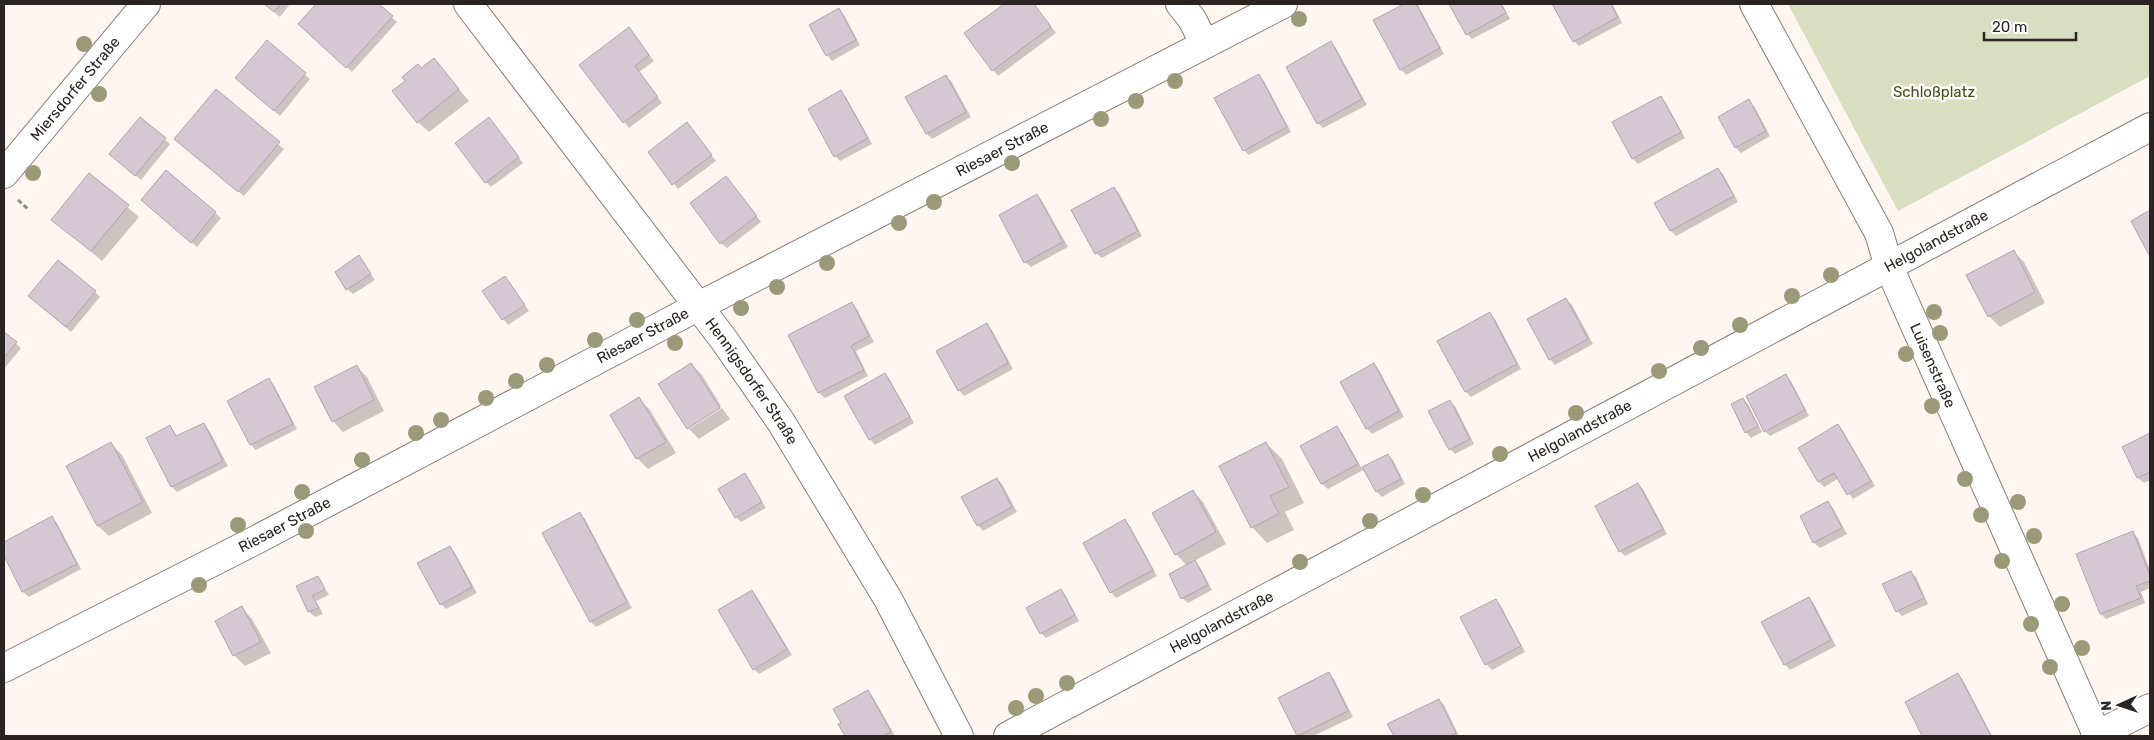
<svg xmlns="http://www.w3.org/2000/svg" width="2154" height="740" viewBox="0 0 2154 740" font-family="Rubik,sans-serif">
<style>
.green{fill:#d9dec0}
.shadow{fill:#0003}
.building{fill:#d5c8d2;stroke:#b2a5ae}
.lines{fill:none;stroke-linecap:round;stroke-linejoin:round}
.minor-casing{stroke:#897c75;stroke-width:30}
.tertiary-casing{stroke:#897c75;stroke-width:30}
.path{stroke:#938c88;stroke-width:3;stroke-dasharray:5 2.5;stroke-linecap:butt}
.minor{stroke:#fff;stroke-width:28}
.tertiary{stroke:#fff;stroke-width:28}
.tree{fill:#9a9a79}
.labels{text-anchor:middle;stroke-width:5;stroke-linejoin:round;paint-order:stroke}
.street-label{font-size:15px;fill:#2a2422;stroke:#fff}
.park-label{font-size:15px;fill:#484e16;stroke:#fff}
</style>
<rect width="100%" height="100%" fill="#fff6f1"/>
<!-- green -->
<path class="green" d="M1788 4H2150V76L1898 211Z"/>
<!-- shadow -->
<g class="shadow">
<path d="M264 4H290L280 17Z"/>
<path d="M317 4H377L397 22 352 72 299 24Z"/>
<path d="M1006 4H1034L1056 33 998 76 966 34Z"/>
<path d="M1406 4 1418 5 1444 54 1406 75 1401 69 1375 21Z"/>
<path d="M1450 4H1502L1510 19 1472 39 1467 34Z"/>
<path d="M1553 4H1615L1613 5 1622 23 1579 46 1574 41Z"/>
<path d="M839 10 844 15 860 45 832 61 827 55Z"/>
<path d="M634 34 654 61 639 72 662 103 629 128 581 65Z"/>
<path d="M267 42 310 79 280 116 242 84Z"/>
<path d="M1331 43 1336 48 1367 105 1323 128 1318 123Z"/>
<path d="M434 60 469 101 429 132 418 122 422 70Z"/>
<path d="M945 76 951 81 971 117 932 139 927 134Z"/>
<path d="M1258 76 1264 81 1291 132 1249 155 1244 150Z"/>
<path d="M216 91 284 149 244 196 181 144Z"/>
<path d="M841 92 846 97 872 144 840 161 835 156Z"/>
<path d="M1661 97 1666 103 1685 138 1638 164 1633 159 1613 123Z"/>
<path d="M1749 101 1754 106 1770 136 1741 153 1736 148Z"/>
<path d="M141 118 170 144 141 180 116 159Z"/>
<path d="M494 124 523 163 491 187 486 182Z"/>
<path d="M687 124 716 161 678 189 650 152Z"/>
<path d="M1718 169 1723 174 1738 202 1676 236 1671 231 1656 203Z"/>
<path d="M166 171 221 218 197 247 148 205Z"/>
<path d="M89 175 139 217 102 261 53 220Z"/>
<path d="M731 183 761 222 727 248 721 243Z"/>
<path d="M1114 188 1119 193 1142 236 1102 258 1096 253Z"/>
<path d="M1037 195 1042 201 1068 247 1031 267 1025 262Z"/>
<path d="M2013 251 2024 262 2045 303 2000 327 1989 316Z"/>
<path d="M359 257 375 280 353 294 347 289Z"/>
<path d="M505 278 529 311 508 325 503 319Z"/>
<path d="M95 292 100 297 71 332 35 301Z"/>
<path d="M1566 300 1572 305 1593 344 1555 365 1550 359Z"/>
<path d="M852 303 857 309 874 342 856 351 868 376 825 398 819 393 790 335Z"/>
<path d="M1489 314 1495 319 1521 369 1471 397 1466 392 1438 341Z"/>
<path d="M987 325 992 330 1013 369 964 396 959 390Z"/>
<path d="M4 333 21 348 4 369Z"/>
<path d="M691 364 702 375 721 406 689 427V429L660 384Z"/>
<path d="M1373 365 1379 370 1404 417 1372 434 1367 429 1342 382Z"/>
<path d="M356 366 367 377 384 411 343 432 333 421Z"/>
<path d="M885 374 890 380 914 423 875 445 870 439Z"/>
<path d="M1786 376 1791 381 1809 416 1770 436 1765 431Z"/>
<path d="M269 380 274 385 297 429 256 450 251 445 229 401Z"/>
<path d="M639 399 650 410 676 453 648 469 637 458 612 415Z"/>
<path d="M1743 399 1748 404 1762 432 1751 438 1746 432Z"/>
<path d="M1449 401 1455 406 1474 444 1455 454 1450 449Z"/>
<path d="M722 408 730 419 699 439 689 429Z"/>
<path d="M203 424 209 430 228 466 177 492 172 487 170 427 178 437Z"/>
<path d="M1838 426 1843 431 1875 486 1853 499 1839 478 1824 487 1819 482 1799 448Z"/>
<path d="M1337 427 1342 433 1362 469 1387 455 1393 460 1405 484 1382 497 1377 492 1365 469 1328 489 1322 484 1302 446Z"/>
<path d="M2150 434V480L2144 483 2138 478 2123 448Z"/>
<path d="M1266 443 1282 459 1304 503 1285 512 1294 530 1267 543 1252 527Z"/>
<path d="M111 444 122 455 152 513 109 536 98 526 67 467Z"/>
<path d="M745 475 766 508 741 522 736 517Z"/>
<path d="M997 479 1002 484 1017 512 983 531 978 525Z"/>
<path d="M1638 484 1643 489 1667 534 1625 556 1620 551Z"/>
<path d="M1193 491 1203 502 1226 544 1194 561 1200 567 1212 590 1188 603 1182 598 1187 566 1176 554Z"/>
<path d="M1828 503 1833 508 1847 534 1820 548 1814 543 1801 517Z"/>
<path d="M580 514 585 519 632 608 596 627 591 622Z"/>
<path d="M51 518 57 523 81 569 29 597 23 592 4 554V543Z"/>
<path d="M1125 521 1130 526 1157 576 1116 598 1111 592Z"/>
<path d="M2133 533 2138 538 2150 570V588L2141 592 2145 603 2106 619 2101 614Z"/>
<path d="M450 547 455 553 477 593 446 609 441 604Z"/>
<path d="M1910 572 1916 577 1928 604 1902 616 1897 611Z"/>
<path d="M318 577 329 595 316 601 323 614 315 617 309 612 297 587Z"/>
<path d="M751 591 757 597 792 655 759 674 754 669Z"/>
<path d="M1061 591 1066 596 1079 621 1046 638 1041 633Z"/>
<path d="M1809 598 1814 604 1836 646 1790 670 1785 665Z"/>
<path d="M1496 600 1501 606 1525 652 1492 670 1486 664 1462 618Z"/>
<path d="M242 608 252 619 271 653 245 666 234 655Z"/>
<path d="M1328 674 1334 679 1353 717 1313 736H1299L1279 698Z"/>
<path d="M1958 674 1963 680 1992 736H1924L1907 702Z"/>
<path d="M868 692 873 697 895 736H847L835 710Z"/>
<path d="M1439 700 1444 705 1459 736H1395L1389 724Z"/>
</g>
<!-- building -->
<g class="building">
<path d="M264 4H281L274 12Z"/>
<path d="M316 4H379L393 16 346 68 298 24Z"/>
<path d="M1004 4H1034L1051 27 992 71 964 33Z"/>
<path d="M1404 4H1416L1440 48 1400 70 1373 20Z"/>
<path d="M1449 4H1501L1506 13 1466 35Z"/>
<path d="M1552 4H1611L1618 17 1573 42Z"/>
<path d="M839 8 856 40 826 56 809 25Z"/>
<path d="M629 27 649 55 635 66 658 97 623 123 579 65Z"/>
<path d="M267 40 306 73 274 111 235 78Z"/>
<path d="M1331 41 1362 99 1317 124 1286 67Z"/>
<path d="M434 58 459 89 417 123 392 91 405 81 402 77 418 64 421 68Z"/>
<path d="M1259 74 1287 127 1243 151 1214 98Z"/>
<path d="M946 75 966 112 926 134 905 97Z"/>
<path d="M216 89 280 142 238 192 174 139Z"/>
<path d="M841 90 868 138 834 157 808 109Z"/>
<path d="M1661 96 1681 132 1632 159 1612 122Z"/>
<path d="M1749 99 1766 131 1735 148 1718 117Z"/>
<path d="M140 117 166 138 135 176 109 154Z"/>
<path d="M489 117 519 157 485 183 455 143Z"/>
<path d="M687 122 712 155 672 185 648 152Z"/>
<path d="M1718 168 1734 196 1670 231 1654 203Z"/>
<path d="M166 170 216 212 191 243 141 200Z"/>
<path d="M89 173 129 205 91 251 51 220Z"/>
<path d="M726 176 757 216 720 244 690 203Z"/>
<path d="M1114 187 1138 231 1095 254 1071 210Z"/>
<path d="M1037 194 1063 242 1024 263 999 215Z"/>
<path d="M2150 210V257L2131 221Z"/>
<path d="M2014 250 2035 292 1988 317 1966 275Z"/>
<path d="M359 255 371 274 346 290 335 272Z"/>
<path d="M58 260 96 291 66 327 28 296Z"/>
<path d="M505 276 525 305 502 320 482 291Z"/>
<path d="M1566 298 1588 339 1549 360 1527 319Z"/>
<path d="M852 302 869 336 851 346 864 370 818 393 788 335Z"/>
<path d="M1490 312 1517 364 1465 392 1437 341Z"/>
<path d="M987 323 1008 363 958 391 936 351Z"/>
<path d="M4 332 17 342 4 358Z"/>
<path d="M691 363 720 408 687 429 658 384Z"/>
<path d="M1374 363 1399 411 1366 429 1340 382Z"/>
<path d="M357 365 374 400 332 422 314 387Z"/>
<path d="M885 373 910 417 869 440 844 396Z"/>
<path d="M1786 374 1805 410 1764 432 1746 396Z"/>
<path d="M269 378 293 424 250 445 227 401Z"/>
<path d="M639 397 666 442 636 459 610 415Z"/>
<path d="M1743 398 1758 426 1745 433 1731 404Z"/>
<path d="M1450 400 1470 439 1449 450 1428 411Z"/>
<path d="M204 423 223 461 171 487 146 438 170 425 176 436Z"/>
<path d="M1838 424 1871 481 1847 495 1834 473 1818 482 1798 448Z"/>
<path d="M1337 426 1358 464 1321 484 1300 446Z"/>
<path d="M2150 433V472L2137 478 2122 447Z"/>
<path d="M111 442 143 502 97 526 66 466Z"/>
<path d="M1266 442 1289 487 1270 496 1279 514 1251 528 1219 466Z"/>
<path d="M1388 454 1401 479 1376 492 1362 467Z"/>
<path d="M745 473 762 502 735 518 718 489Z"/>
<path d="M997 478 1012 507 977 526 961 497Z"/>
<path d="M1638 483 1663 529 1619 552 1595 506Z"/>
<path d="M1193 490 1216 532 1175 555 1152 513Z"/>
<path d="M1828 501 1842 528 1813 543 1800 516Z"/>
<path d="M580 512 627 602 590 622 542 533Z"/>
<path d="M52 516 77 564 22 592 4 556V542Z"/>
<path d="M1125 519 1153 570 1110 593 1083 543Z"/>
<path d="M2133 531 2150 576V581L2136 586 2141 598 2100 614 2076 554Z"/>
<path d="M450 546 472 587 440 605 417 563Z"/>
<path d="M1195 560 1208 585 1181 599 1169 574Z"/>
<path d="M1911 571 1924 598 1896 612 1882 584Z"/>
<path d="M318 576 325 589 312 596 319 608 308 612 296 586Z"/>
<path d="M1061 589 1075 615 1040 634 1026 608Z"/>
<path d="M752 590 787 649 753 670 718 610Z"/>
<path d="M1809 597 1831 640 1784 665 1761 622Z"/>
<path d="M1496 599 1521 646 1485 665 1460 617Z"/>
<path d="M242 606 261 642 233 656 215 621Z"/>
<path d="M1329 672 1348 711 1297 736 1278 698Z"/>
<path d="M1958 673 1991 736H1922L1905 702Z"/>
<path d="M868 690 891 732 883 736H845L838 724 841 723 833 709Z"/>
<path d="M1439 699 1456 733 1450 736H1394L1387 724Z"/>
</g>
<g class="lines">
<!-- minor casing -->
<g class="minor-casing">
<g id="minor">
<path id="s1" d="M468 4 724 340 781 422 888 599 959 736"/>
<path d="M1180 4 1192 19 1204 43"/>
<path id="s2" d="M1754 4 1879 233 1889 267 2097 735"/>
<path id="s3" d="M4 668 256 540 699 306 1283 4"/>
<path id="s4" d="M1008 736 2150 127"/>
<path d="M2095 736 2150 708"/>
</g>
</g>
<!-- tertiary casing -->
<g class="tertiary-casing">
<g id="tertiary">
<path id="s5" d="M4 174 146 4"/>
</g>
</g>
<!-- path -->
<path class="path" d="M18 200 29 210"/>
<!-- minor -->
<use href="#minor" class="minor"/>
<!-- tertiary -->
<use href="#tertiary" class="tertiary"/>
</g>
<!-- trees -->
<g class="tree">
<circle cx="1299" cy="19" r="8"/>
<circle cx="84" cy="44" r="8"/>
<circle cx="1175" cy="81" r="8"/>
<circle cx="99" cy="94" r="8"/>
<circle cx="1136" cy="101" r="8"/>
<circle cx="1101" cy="119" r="8"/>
<circle cx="1012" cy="163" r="8"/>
<circle cx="33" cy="173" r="8"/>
<circle cx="934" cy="202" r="8"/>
<circle cx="899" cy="223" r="8"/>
<circle cx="827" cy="263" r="8"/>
<circle cx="1831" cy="275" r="8"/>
<circle cx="777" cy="287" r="8"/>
<circle cx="1792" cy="296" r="8"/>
<circle cx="741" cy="308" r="8"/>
<circle cx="1934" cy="312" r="8"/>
<circle cx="637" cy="320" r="8"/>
<circle cx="1740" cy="325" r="8"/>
<circle cx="1940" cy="333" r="8"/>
<circle cx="595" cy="340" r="8"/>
<circle cx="675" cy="343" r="8"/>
<circle cx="1701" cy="348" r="8"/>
<circle cx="1906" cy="354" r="8"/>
<circle cx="547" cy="365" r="8"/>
<circle cx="1659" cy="371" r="8"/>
<circle cx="516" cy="381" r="8"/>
<circle cx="486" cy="398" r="8"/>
<circle cx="1932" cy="406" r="8"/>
<circle cx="1576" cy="413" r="8"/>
<circle cx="441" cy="420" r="8"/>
<circle cx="416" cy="433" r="8"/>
<circle cx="1500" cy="454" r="8"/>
<circle cx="362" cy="460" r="8"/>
<circle cx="1965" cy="479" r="8"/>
<circle cx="302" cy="492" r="8"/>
<circle cx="1423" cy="495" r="8"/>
<circle cx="2018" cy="502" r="8"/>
<circle cx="1981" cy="515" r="8"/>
<circle cx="1370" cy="521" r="8"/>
<circle cx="238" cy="525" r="8"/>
<circle cx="306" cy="531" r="8"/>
<circle cx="2034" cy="536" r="8"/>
<circle cx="2002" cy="561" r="8"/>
<circle cx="1300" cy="562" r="8"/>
<circle cx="199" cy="585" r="8"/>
<circle cx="2062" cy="604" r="8"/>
<circle cx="2031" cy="624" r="8"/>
<circle cx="2082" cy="648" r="8"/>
<circle cx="2050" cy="667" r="8"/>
<circle cx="1067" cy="683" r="8"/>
<circle cx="1036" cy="696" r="8"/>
<circle cx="1016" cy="708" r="8"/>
</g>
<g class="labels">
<!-- street labels -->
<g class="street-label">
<text dy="5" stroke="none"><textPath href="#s5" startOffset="111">Miersdorfer Straße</textPath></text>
<text dy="5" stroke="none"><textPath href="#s3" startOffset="1125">Riesaer Straße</textPath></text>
<text dy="5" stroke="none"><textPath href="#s4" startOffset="1052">Helgolandstraße</textPath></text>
<text dy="5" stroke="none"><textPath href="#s3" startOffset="720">Riesaer Straße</textPath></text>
<text dy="5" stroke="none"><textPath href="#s2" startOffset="404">Luisenstraße</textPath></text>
<text dy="5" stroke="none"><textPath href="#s1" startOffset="472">Hennigsdorfer Straße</textPath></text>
<text dy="5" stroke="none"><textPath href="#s4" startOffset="648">Helgolandstraße</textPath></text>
<text dy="5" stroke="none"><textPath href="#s3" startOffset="315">Riesaer Straße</textPath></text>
<text dy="5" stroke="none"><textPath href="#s4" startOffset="242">Helgolandstraße</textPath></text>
</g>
<!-- park labels -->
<g class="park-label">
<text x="1934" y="97">Schloßplatz</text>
</g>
</g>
<!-- border -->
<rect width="2154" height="740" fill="none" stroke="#2a2422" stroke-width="10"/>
<!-- north arrow -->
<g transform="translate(2119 705) rotate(267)" stroke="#ffffff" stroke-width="4" paint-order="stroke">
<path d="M0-4L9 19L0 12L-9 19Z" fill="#2a2422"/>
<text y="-8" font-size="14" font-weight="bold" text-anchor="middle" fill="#2a2422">N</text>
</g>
<!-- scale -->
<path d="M1984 32v8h92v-8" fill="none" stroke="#2a2422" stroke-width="2.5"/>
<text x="1992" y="32" font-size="15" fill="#2a2422" stroke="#ffffff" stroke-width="4" paint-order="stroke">20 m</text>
</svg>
